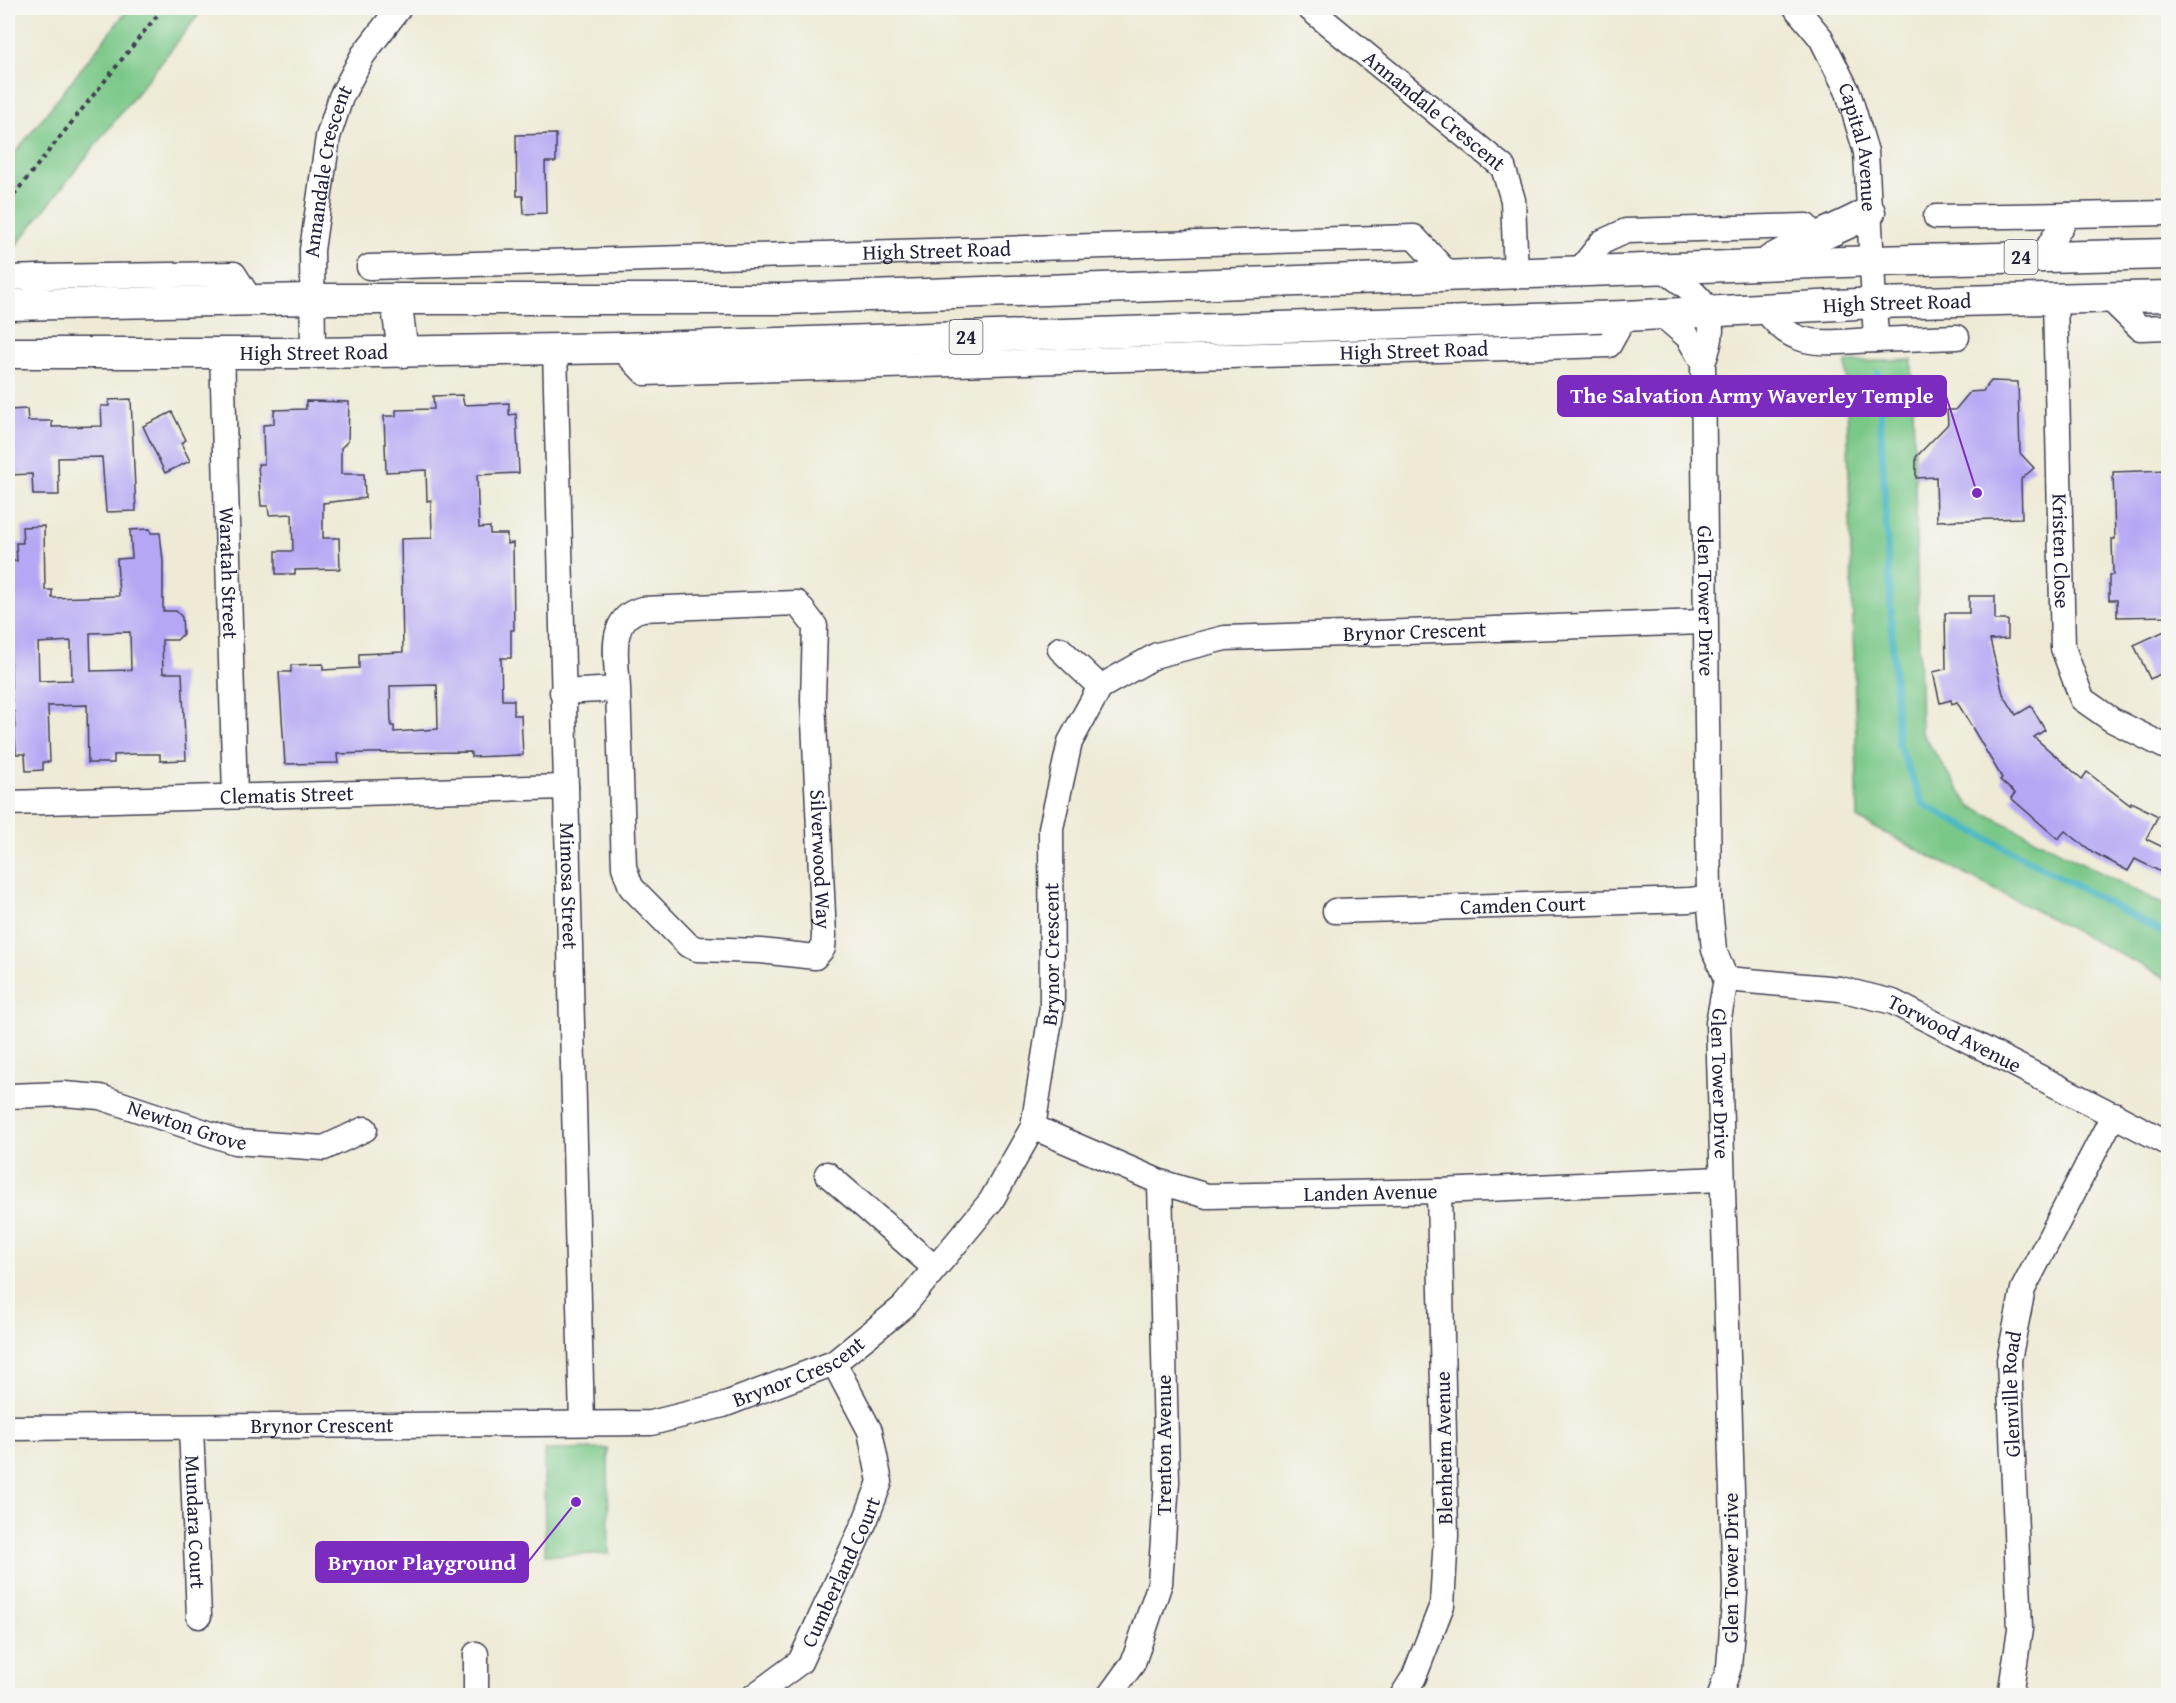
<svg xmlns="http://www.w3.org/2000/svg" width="2176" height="1703" viewBox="0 0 2176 1703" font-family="'Gentium Book Plus',serif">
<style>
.green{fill:#7ac888;stroke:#4e7562;stroke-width:1.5}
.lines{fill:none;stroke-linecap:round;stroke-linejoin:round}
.stream{stroke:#4ab7c5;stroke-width:7}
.building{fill:#b5a7f4;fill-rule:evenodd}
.minor-casing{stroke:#414052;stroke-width:27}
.major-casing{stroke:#414052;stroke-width:33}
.path{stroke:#414052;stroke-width:4;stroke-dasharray:4.5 4.5;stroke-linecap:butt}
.minor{stroke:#fff;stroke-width:24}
.major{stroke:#fff;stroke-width:30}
.labels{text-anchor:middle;stroke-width:5;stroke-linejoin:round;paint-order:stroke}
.shield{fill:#f6f6f2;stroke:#626272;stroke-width:1.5}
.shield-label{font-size:20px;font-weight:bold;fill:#22223b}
.street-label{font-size:21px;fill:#22223b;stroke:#f6f6f2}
.leader{fill:none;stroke:#7b2cbf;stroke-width:2}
.callout-dot{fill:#7b2cbf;stroke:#f6f6f2;stroke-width:2}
.callout{fill:#7b2cbf;stroke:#7b2cbf;stroke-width:2}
.callout-label{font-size:22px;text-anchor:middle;font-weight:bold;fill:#fff}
</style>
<rect width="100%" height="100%" fill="#f6f6f2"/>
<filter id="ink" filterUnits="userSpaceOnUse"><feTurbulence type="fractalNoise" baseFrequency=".0167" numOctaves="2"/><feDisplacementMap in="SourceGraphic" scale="12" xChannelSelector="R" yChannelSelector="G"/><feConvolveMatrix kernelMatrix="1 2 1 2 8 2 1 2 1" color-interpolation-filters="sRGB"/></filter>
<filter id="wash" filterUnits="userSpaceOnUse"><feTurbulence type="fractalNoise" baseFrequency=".008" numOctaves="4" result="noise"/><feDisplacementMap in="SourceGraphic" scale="24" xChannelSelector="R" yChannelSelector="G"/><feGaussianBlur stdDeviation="1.35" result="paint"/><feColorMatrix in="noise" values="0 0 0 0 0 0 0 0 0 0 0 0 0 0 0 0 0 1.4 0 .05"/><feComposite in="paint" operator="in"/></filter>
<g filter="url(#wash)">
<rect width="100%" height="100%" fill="#eeead5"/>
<!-- green -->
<g class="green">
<path d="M129 8H204L11 252 8 253V162Z"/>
<path d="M1912 360 1921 732 1969 805 2168 907V979L1858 819 1846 362Z"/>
<path d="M608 1449 609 1554 545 1555 544 1450Z"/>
</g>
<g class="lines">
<!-- stream -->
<path class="stream" d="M1878 373 1898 743 1923 804 2168 935"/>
</g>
<g id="blocks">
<!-- building -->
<g class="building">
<path d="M556 134V162H545L546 213 524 214 523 196H517L516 135Z"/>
<path d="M1991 381 2018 382 2020 453 2034 468 2021 479 2022 518 1937 521 1936 477 1916 478V457L1948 424 1947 410H1955L1970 392 1983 391Z"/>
<path d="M462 395 464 405 509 403V415L516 414 519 473 477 475 479 528 490 527V534H507V544L513 543 514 630H511V658H501L502 700H514V715H521L523 755 471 757V752L369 753 337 754 338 763 285 764 279 672H291V665L323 664V670L359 668V654L403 652 401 539 432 538 431 500 427 501 426 470 386 472 384 416H396V410L434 409 433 396ZM437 685 438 729 394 732V726H391L390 686Z"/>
<path d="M131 399 136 511 106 512 102 457 58 458 59 495H33L32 474 8 475V410L27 409 28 421H52V427L102 426 101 406H109V400Z"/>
<path d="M306 401 349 402 348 441 341 448V474H364L365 498 323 503V538H339L340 569 295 570V574H276V551H293L292 514 269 515 268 506H261L258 464H264L263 425 274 424V410L306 409Z"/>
<path d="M172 412 186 440 181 443 190 461 165 473 143 426Z"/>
<path d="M2169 470V616L2117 617V600H2109V575H2113L2112 539H2115L2113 472Z"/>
<path d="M44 526 45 590H52V598L119 596 117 559 132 558 130 530 150 529 151 533H160L163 561V611H176L182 617 183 634 177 640H162L163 673H182L186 760 160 761V754H134L114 755V763H88L87 705 48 706 50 762H43V770L26 771 25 754H16L14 711H12L10 638H8V561H17L16 543H23L22 527ZM130 632 131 670 91 671 90 633ZM71 641 72 680 39 681 38 643Z"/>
<path d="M1969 596H1995V620H2008V639L1990 640 2003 694 2016 715 2031 706 2045 730 2034 737 2082 779 2087 772 2130 805 2131 802 2158 816 2146 839 2169 850V876L2135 859 2128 871 2093 852 2065 831 2058 839 2011 798 2015 793 2000 780 2002 778 1957 702 1952 704 1951 700 1940 703 1933 672 1946 669 1945 613H1969Z"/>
<path d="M2169 629V670L2150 679 2134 645Z"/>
</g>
</g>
</g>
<g filter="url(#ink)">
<use href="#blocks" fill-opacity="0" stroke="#414052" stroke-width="1.5"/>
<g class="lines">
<!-- minor casing -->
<g class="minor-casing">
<g id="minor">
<path id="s1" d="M1309 8 1503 167 1513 200 1516 275"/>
<path id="s2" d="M1796 8 1821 38 1848 92 1866 152 1876 340 1957 337"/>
<path d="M1936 217 2068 215"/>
<path d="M2042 257 2068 215 2168 213"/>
<path id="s3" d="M369 267 1414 237 1450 276"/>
<path d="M1662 269C1704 298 1723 311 1703 363"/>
<path d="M1579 271 1602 242 1626 231 1806 226"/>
<path d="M8 278 40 277"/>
<path d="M2109 298 2140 328 2168 327"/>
<path id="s4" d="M2055 299 2063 648 2082 699 2112 720 2168 748"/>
<path d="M32 305 40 277 234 274 251 301"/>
<path d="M1766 310C1794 353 1830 341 1876 340"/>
<path id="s5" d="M1662 315 1688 337 1703 363 1709 897 1714 950 1726 979 1718 1023 1735 1592 1729 1667 1720 1696"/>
<path id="s6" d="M555 348 582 1423"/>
<path id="s7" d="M621 348 645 373 1609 345 1625 316"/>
<path id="s8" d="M222 351 235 796"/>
<path id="s9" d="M313 353 312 250 328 137 341 97 363 55 399 8"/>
<path d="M1060 649 1100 687"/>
<path id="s10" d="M562 692 618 689C617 661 606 618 642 609L797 603 815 626 813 700 824 936 823 948 815 957 761 951 697 949 688 945 631 887 624 867 618 689"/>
<path id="s11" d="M8 803 566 787"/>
<path id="s12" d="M1335 911 1690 900 1709 897"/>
<path id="s13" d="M1726 979 1840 989 1893 1002 2168 1143"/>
<path id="s14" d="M8 1096 64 1094 100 1097 235 1142 324 1148 365 1129"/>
<path id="s15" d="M1033 1127 1160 1182 1207 1196 1439 1191 1721 1179"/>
<path d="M827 1174 935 1268"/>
<path id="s16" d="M8 1428 651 1423 723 1405 834 1363 903 1307 991 1201 1033 1127 1052 1007 1051 828 1070 742 1100 687 1157 655 1225 638 1704 622"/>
<path id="s17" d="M191 1428 199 1616"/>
<path d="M476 1654V1696"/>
<path id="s18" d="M754 1696 800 1662 866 1519 880 1482 870 1431 834 1363"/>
<path d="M1109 1696 1133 1663 1160 1583 1167 1482 1160 1182"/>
<path d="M1402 1696 1414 1677 1442 1605 1446 1536 1439 1191"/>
<path id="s19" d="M2010 1696 2020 1629 2009 1360 2023 1289 2114 1114"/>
</g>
</g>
<!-- major casing -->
<g class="major-casing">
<g id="major">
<path d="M1771 260C1803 241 1838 230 1870 212"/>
<path d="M396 300 403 352"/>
<path d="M8 305 312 299H784L1873 261 2168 254"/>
<path id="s20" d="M8 353H313L621 348 1625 316 1875 303 2168 296"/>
</g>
</g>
<!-- path -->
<path class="path" d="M8 202 163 8"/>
<!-- minor -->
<use href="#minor" class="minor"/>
<!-- major -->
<use href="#major" class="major"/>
</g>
</g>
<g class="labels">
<!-- shield labels -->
<g class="shield">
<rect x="2004.5" y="240" width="33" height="34" rx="4.5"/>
<rect x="949.5" y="320" width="33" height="34" rx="4.5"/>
</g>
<g class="shield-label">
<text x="2021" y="264">24</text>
<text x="966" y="344">24</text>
</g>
<!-- street labels -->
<g class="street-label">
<text dy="7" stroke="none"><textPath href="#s1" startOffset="162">Annandale Crescent</textPath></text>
<text dy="7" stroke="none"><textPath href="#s2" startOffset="156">Capital Avenue</textPath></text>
<text dy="7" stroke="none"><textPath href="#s9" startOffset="183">Annandale Crescent</textPath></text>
<text dy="7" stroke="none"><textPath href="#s3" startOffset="568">High Street Road</textPath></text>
<text dy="7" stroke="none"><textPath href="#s20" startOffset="1890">High Street Road</textPath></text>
<text dy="7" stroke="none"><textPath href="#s20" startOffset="306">High Street Road</textPath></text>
<text dy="7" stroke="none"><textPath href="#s7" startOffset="804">High Street Road</textPath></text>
<text dy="7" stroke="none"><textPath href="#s4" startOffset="252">Kristen Close</textPath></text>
<text dy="7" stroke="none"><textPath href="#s8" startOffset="222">Waratah Street</textPath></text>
<text dy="7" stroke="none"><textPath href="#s5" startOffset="302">Glen Tower Drive</textPath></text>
<text dy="7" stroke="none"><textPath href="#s16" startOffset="1924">Brynor Crescent</textPath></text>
<text dy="7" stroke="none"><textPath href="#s11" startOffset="279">Clematis Street</textPath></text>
<text dy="7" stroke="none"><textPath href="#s10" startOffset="566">Silverwood Way</textPath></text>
<text dy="7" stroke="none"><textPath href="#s6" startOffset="538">Mimosa Street</textPath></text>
<text dy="7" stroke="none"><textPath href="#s12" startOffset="188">Camden Court</textPath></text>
<text dy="7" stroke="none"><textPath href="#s16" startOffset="1322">Brynor Crescent</textPath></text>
<text dy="7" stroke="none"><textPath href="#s13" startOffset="238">Torwood Avenue</textPath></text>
<text dy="7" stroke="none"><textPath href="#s5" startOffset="788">Glen Tower Drive</textPath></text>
<text dy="7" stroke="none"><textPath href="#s14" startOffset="184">Newton Grove</textPath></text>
<text dy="7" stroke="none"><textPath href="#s15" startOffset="351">Landen Avenue</textPath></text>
<text dy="7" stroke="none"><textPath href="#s16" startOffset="800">Brynor Crescent</textPath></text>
<text dy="7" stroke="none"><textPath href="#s19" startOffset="303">Glenville Road</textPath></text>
<text dy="7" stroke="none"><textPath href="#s16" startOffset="314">Brynor Crescent</textPath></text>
<text transform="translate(1164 1445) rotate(-90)" y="7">Trenton Avenue</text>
<text transform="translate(1444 1448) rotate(-91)" y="7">Blenheim Avenue</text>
<text dy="7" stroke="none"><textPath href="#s17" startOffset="94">Mundara Court</textPath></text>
<text transform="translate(1731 1568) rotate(-90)" y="7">Glen Tower Drive</text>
<text dy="7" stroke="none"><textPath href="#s18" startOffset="156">Cumberland Court</textPath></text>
</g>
</g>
<!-- callouts -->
<path class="leader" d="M1977 493L1946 396M576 1502L528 1562"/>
<g class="callout-dot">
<circle cx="1977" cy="493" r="6"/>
<circle cx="576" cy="1502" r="6"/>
</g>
<g class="callout">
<rect x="1558" y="376" width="388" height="40" rx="6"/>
<rect x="316" y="1542" width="212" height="40" rx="6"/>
</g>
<g class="callout-label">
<text x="1752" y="403">The Salvation Army Waverley Temple</text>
<text x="422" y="1570">Brynor Playground</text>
</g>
<!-- margin -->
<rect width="2176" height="1703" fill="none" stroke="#f6f6f2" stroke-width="30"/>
</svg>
